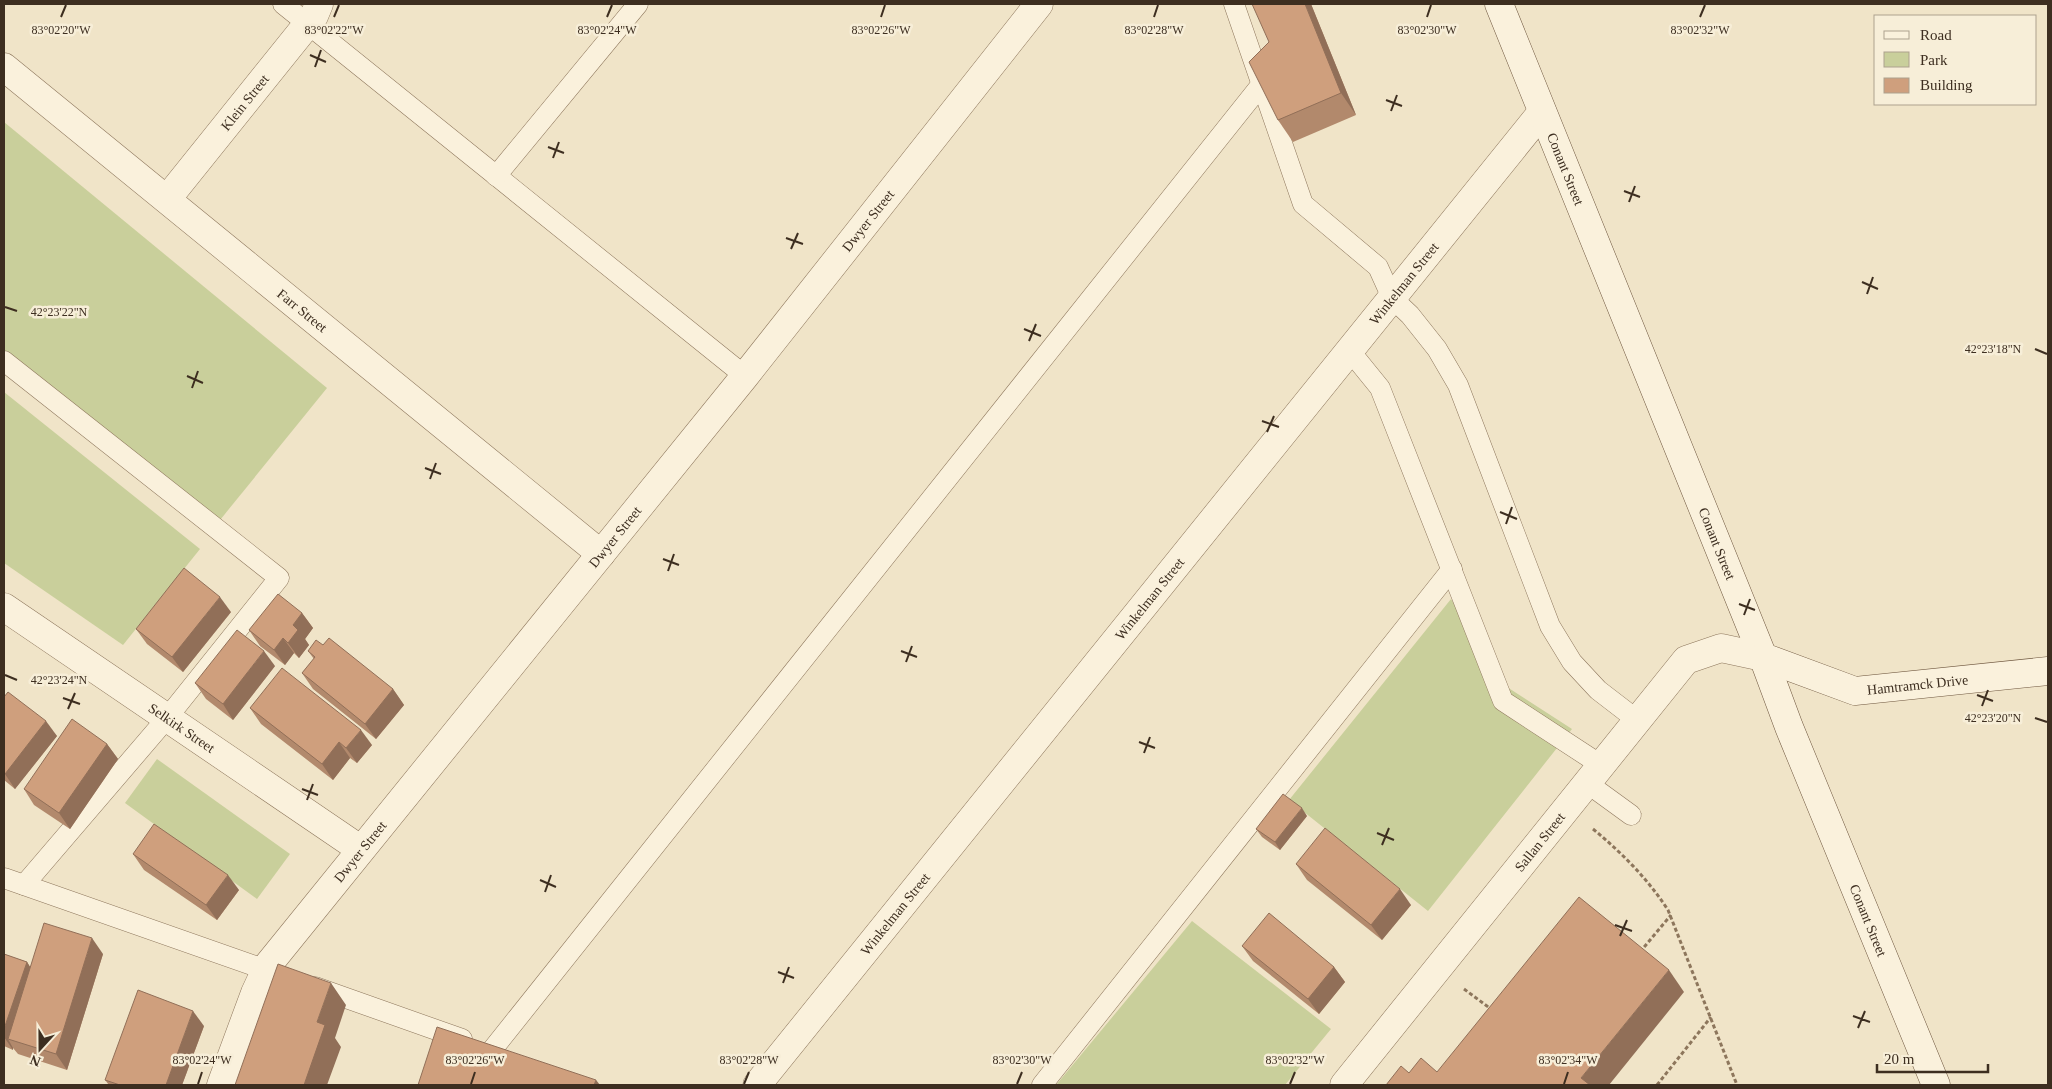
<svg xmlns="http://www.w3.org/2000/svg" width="2052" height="1089" viewBox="0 0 2052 1089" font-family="Georgia,serif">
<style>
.green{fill:#c9cf9b}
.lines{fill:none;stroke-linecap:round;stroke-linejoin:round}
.lane-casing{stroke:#8d765c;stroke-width:21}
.street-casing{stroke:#8d765c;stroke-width:29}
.secondary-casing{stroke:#6f573f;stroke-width:29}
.path{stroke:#8d765c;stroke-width:3;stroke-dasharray:4 2.5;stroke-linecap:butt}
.lane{stroke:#faf1dc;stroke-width:20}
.street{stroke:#faf1dc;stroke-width:28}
.secondary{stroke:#faf1dc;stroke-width:28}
.wall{fill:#b2896c}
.shaded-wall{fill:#916f58}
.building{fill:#cf9f7d;stroke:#916f58}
.ticks{fill:none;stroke:#3d2e20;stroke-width:2}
.labels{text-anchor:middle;stroke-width:5;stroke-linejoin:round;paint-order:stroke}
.street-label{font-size:14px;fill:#3d2e20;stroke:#f7eed8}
.ticks-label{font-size:12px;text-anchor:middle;fill:#3d2e20;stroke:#f7eed8;stroke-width:5;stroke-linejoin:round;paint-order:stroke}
</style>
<rect width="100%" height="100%" fill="#f0e4c8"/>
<!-- green -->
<g class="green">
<path d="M4 122 327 388 216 525 4 353Z"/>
<path d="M4 392 200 549 123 645 4 563Z"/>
<path d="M1451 599 1507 687 1572 729 1428 911 1289 800Z"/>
<path d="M157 759 290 854 257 899 125 803Z"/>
<path d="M1192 921 1331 1029 1285 1085H1056Z"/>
</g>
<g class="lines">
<!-- lane casing -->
<g class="lane-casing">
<g id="lane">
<path d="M283 4 745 376"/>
<path d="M1234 4 1303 204 1378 267 1392 298 1410 315 1437 349 1458 385 1550 626 1572 662 1598 690 1637 720"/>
<path d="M496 176 638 4"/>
<path d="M1350 351 1380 388 1503 701 1601 765"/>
<path d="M4 361 279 578 167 718 24 885"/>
<path d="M1587 783 1631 815"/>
<path d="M4 878 278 974"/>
<path d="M315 987 462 1039"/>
<path d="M492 1050 1261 85"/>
<path d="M1042 1085 1452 569"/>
</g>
</g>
<!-- street casing -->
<g class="street-casing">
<g id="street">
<path id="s1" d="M4 67 601 554"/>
<path id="s2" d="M167 199 314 16 319 4"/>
<path id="s3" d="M4 607 360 849"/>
<path id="s4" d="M221 1085 255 993 268 965 745 376 1039 4"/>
<path id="s5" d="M757 1085 1542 112"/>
<path id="s6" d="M1344 1085 1686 660 1721 648 1763 657"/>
</g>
</g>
<!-- secondary casing -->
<g class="secondary-casing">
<g id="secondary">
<path id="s7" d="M1499 4 1763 657 1789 727 1936 1085"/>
<path id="s8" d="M1763 657 1855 691 2048 671"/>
</g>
</g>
<!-- path -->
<g class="path">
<path d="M1593 829C1622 853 1647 878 1668 910L1737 1085"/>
<path d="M1640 952 1671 915"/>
<path d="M1464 989 1491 1009"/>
<path d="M1657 1085 1711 1017"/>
</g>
<!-- lane -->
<use href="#lane" class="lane"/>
<!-- street -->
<use href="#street" class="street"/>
<!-- secondary -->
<use href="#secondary" class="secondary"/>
</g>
<!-- wall -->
<g class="wall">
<path d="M1311 4 1356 115 1293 142 1278 120Z"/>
<path d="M231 612 183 672 147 644 136 629Z"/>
<path d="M302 613 313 628 305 639 309 645 299 658 294 653 285 665 260 646 249 630Z"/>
<path d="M323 645 393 689 404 705 376 739 313 689 302 673 314 659 308 651Z"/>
<path d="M275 666 233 720 206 699 195 683Z"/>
<path d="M4 697 57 736 15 789 4 780Z"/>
<path d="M250 708 372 745 357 763 350 758 333 780 261 724Z"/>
<path d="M107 744 118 759 70 829 34 805 24 789Z"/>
<path d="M1307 816 1280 850 1262 837 1256 829Z"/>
<path d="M133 854 239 890 217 920 144 870Z"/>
<path d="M1296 864 1411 905 1382 940 1307 880Z"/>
<path d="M1242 946 1334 967 1345 982 1319 1014 1253 961Z"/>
<path d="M4 954 27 962 30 967 103 954 67 1070 18 1054 13 1048V1050L4 1046Z"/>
<path d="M204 1026 182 1085H109L105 1080Z"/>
</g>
<!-- shaded-wall -->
<g class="shaded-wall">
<path d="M1305 4H1311L1356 115 1341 93Z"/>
<path d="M220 597 231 612 183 672 172 657Z"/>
<path d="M302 613 313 628 305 639 309 645 299 658 288 643 293 625Z"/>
<path d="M283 638 294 653 285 665 274 650Z"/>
<path d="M264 651 275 666 233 720 223 704Z"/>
<path d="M393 689 404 705 376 739 365 724Z"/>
<path d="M46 721 57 736 15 789 5 774Z"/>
<path d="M361 730 372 745 357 763 346 748Z"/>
<path d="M339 742 350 758 333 780 322 764Z"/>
<path d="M107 744 118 759 70 829 59 813Z"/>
<path d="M1302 808 1307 816 1280 850 1275 842Z"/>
<path d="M228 875 239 890 217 920 206 905Z"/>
<path d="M1400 889 1411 905 1382 940 1371 925Z"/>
<path d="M92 938 103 954 67 1070 56 1054Z"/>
<path d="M27 962 37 978 8 1039 13 1048V1050L4 1037V1029Z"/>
<path d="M1334 967 1345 982 1319 1014 1308 999Z"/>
<path d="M1669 970 1684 992 1609 1085H1586L1581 1078Z"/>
<path d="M331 983 346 1005 335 1038 341 1047 327 1085H304L317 1022Z"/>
<path d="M193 1011 204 1026 182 1085H166Z"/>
<path d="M596 1080 600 1085H594Z"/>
</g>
<!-- building -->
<g class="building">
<path d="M1252 4H1305L1341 93 1278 120 1249 62 1269 42Z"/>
<path d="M184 568 220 597 172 657 136 629Z"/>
<path d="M278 594 302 613 293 625 298 630 288 643 283 638 274 650 249 630Z"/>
<path d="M237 630 264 651 223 704 195 683Z"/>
<path d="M329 638 393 689 365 724 302 673 315 657 308 651 316 640 323 645Z"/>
<path d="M282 668 361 730 346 748 339 742 322 764 250 708Z"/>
<path d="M8 692 46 721 5 774 4 773V697Z"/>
<path d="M72 719 107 744 59 813 24 789Z"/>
<path d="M1283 794 1302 808 1275 842 1256 829Z"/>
<path d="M154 824 228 875 206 905 133 854Z"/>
<path d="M1325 828 1400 889 1371 925 1296 864Z"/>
<path d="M1579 897 1669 970 1581 1078 1590 1085H1386L1401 1066 1409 1073 1421 1058 1437 1072Z"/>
<path d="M1269 913 1334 967 1308 999 1242 946Z"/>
<path d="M44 923 92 938 56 1054 8 1039Z"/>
<path d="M4 954 27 962 4 1029Z"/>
<path d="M278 964 331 983 317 1022 325 1025 304 1085H235Z"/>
<path d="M138 990 193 1011 166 1085H120L105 1080Z"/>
<path d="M437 1027 596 1080 594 1085H418Z"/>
</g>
<!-- ticks -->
<path class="ticks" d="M61 17 66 5M334 17 339 5M607 17 612 5M881 17 885 5M1154 17 1158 5M1427 17 1431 5M1700 17 1705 5M310 55 326 62M315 67 321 50M1386 100 1402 106M1391 111 1397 95M548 147 564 153M553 158 559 142M1624 191 1640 197M1629 202 1635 186M786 238 803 244M791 249 798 233M1862 282 1878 289M1867 294 1873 277M5 307 17 311M1024 329 1041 336M1029 341 1036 324M2035 349 2047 354M187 376 203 383M192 388 198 371M1262 421 1279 427M1267 432 1274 416M425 468 441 474M430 479 436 463M1500 512 1517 519M1506 524 1512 507M663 559 679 565M668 571 674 554M1739 604 1755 610M1744 615 1750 599M901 651 917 657M906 662 912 646M5 675 17 680M1977 695 1993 701M63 698 80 704M1982 706 1988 690M68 709 75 693M2035 718 2047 722M1139 742 1155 748M1144 753 1150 737M302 789 318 795M307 800 313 784M1377 833 1394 840M1382 845 1389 828M540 880 556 887M545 892 551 875M1615 925 1632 931M1620 936 1627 920M778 972 794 978M783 983 789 967M1853 1016 1870 1022M1858 1028 1865 1011M198 1084 202 1072M471 1084 475 1072M744 1084 749 1072M1017 1084 1022 1072M1290 1084 1295 1072M1564 1084 1568 1072"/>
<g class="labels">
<!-- street labels -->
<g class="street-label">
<text dy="5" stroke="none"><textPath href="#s2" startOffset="124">Klein Street</textPath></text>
<text dy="5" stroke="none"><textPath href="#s7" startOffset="178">Conant Street</textPath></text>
<text dy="5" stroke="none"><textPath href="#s4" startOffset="1085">Dwyer Street</textPath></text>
<text dy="5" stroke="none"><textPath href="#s5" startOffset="1030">Winkelman Street</textPath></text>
<text dy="5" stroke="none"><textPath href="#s1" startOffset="385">Farr Street</textPath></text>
<text dy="5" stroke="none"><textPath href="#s4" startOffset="680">Dwyer Street</textPath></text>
<text dy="5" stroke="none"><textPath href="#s7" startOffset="582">Conant Street</textPath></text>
<text dy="5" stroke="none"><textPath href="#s5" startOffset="625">Winkelman Street</textPath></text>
<text dy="5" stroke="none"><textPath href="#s8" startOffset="161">Hamtramck Drive</textPath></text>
<text dy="5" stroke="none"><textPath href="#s3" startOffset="215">Selkirk Street</textPath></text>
<text dy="5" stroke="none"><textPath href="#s6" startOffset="312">Sallan Street</textPath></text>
<text dy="5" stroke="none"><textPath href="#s4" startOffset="275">Dwyer Street</textPath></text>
<text dy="5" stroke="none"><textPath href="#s5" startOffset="220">Winkelman Street</textPath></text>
<text dy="5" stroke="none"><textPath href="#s7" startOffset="988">Conant Street</textPath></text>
</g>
</g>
<g class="ticks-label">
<text x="61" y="34">83°02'20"W</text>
<text x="334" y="34">83°02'22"W</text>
<text x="607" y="34">83°02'24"W</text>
<text x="881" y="34">83°02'26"W</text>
<text x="1154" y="34">83°02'28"W</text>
<text x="1427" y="34">83°02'30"W</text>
<text x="1700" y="34">83°02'32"W</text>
<text x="59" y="316">42°23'22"N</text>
<text x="1993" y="353">42°23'18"N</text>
<text x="59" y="684">42°23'24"N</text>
<text x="1993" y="722">42°23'20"N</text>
<text x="202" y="1064">83°02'24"W</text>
<text x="475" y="1064">83°02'26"W</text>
<text x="749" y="1064">83°02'28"W</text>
<text x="1022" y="1064">83°02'30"W</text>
<text x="1295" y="1064">83°02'32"W</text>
<text x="1568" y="1064">83°02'34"W</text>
</g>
<!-- border -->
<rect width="2052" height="1089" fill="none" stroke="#3d2e20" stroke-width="10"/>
<!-- legend -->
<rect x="1874" y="15" width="162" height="90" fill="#f7eed8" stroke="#ada18e"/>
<rect x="1884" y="31" width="25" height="8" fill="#faf1dc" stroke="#ada18e"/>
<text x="1920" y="40" font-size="15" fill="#3d2e20">Road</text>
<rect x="1884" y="52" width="25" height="15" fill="#c9cf9b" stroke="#ada18e"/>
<text x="1920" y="65" font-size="15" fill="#3d2e20">Park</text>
<rect x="1884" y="78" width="25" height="15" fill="#cf9f7d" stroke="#ada18e"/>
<text x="1920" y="90" font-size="15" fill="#3d2e20">Building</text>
<!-- north arrow -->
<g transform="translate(40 1049) rotate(201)" stroke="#f7eed8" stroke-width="4" paint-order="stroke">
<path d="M0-4L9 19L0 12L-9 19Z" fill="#3d2e20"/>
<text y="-8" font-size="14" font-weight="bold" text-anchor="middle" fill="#3d2e20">N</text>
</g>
<!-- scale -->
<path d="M1877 1064v8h111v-8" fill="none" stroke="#3d2e20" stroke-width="2.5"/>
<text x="1884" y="1064" font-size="15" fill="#3d2e20" stroke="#f7eed8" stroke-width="4" paint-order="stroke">20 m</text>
</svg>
